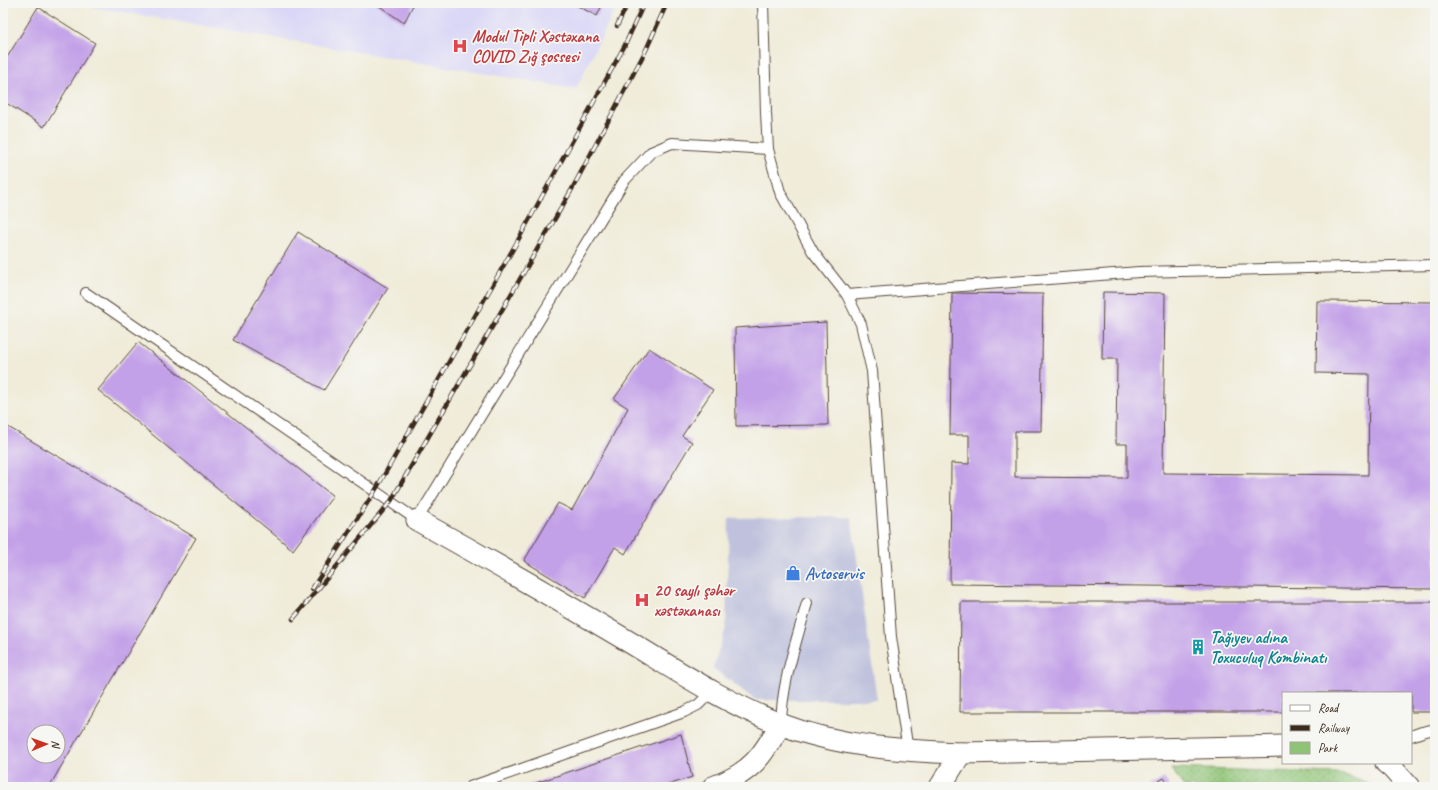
<svg xmlns="http://www.w3.org/2000/svg" width="1438" height="790" viewBox="0 0 1438 790" font-family="Caveat,sans-serif">
<style>
.built{fill:#d9d6f7}
.industrial{fill:#c0c2dd}
.green{fill:url(#green-dots);stroke:#65774a}
.building{fill:#c3a1e8;fill-rule:evenodd}
.lines{fill:none;stroke-linecap:round;stroke-linejoin:round}
.lane-casing{stroke:#56473a;stroke-width:12}
.street-casing{stroke:#56473a;stroke-width:23}
.lane{stroke:#fff;stroke-width:10}
.street{stroke:#fff;stroke-width:21}
.rail-casing{stroke:#3b2a1e;stroke-width:4.5}
.rail{stroke:#f6f6f2;stroke-width:3;stroke-dasharray:9;stroke-linecap:butt}
.labels{text-anchor:middle;stroke-width:3.5;stroke-linejoin:round;paint-order:stroke}
.health-label{font-size:17px;font-weight:bold;fill:#be3a42;stroke:#f6f6f2;text-anchor:start}
.shop-label{font-size:17px;font-weight:bold;fill:#366cbe;stroke:#f6f6f2;text-anchor:start}
.culture-label{font-size:17px;font-weight:bold;fill:#0d838f;stroke:#f6f6f2;text-anchor:start}
</style>
<defs>
<pattern id="green-dots" width="8" height="8" patternUnits="userSpaceOnUse"><rect width="8" height="8" fill="#8fc476"/><path d="M2 2h.1M6 6h.1" fill="none" stroke="#769f60" stroke-width="1.8" stroke-linecap="round"/></pattern>
</defs>
<rect width="100%" height="100%" fill="#f6f6f2"/>
<filter id="ink" filterUnits="userSpaceOnUse"><feTurbulence type="fractalNoise" baseFrequency=".025" numOctaves="2"/><feDisplacementMap in="SourceGraphic" scale="8" xChannelSelector="R" yChannelSelector="G"/><feConvolveMatrix kernelMatrix="1 2 1 2 8 2 1 2 1" color-interpolation-filters="sRGB"/></filter>
<filter id="wash" filterUnits="userSpaceOnUse"><feTurbulence type="fractalNoise" baseFrequency=".012" numOctaves="4" result="noise"/><feDisplacementMap in="SourceGraphic" scale="16" xChannelSelector="R" yChannelSelector="G"/><feGaussianBlur stdDeviation="0.9" result="paint"/><feColorMatrix in="noise" values="0 0 0 0 0 0 0 0 0 0 0 0 0 0 0 0 0 1.4 0 .05"/><feComposite in="paint" operator="in"/></filter>
<g filter="url(#wash)">
<rect width="100%" height="100%" fill="#f0ecd9"/>
<!-- built -->
<path class="built" d="M69 3H618L576 89Z"/>
<!-- industrial -->
<path class="industrial" d="M851 517 877 700H755L713 668 726 628 729 518Z"/>
<!-- green -->
<path class="green" d="M1171 768 1339 773 1367 783 1373 787H1184Z"/>
<g id="blocks">
<!-- building -->
<g class="building">
<path d="M375 3H414L404 23Z"/>
<path d="M572 3H603L597 16Z"/>
<path d="M38 7 95 43 44 127 3 101V64Z"/>
<path d="M298 232 388 288 324 390 233 340Z"/>
<path d="M1103 292 1165 293 1163 473 1368 475 1369 374 1316 373 1317 301 1435 302V589L950 584 951 463 969 464V435H950L952 293 1043 294 1041 431H1015V477L1127 478V444H1116L1117 359H1102Z"/>
<path d="M826 322 828 425 736 426 735 328Z"/>
<path d="M138 342 333 496 293 550 98 390Z"/>
<path d="M649 348 713 390 682 436 692 442 625 554 615 547 585 598 524 561 558 503 572 510 628 408 614 399Z"/>
<path d="M3 424 196 538 49 787H3ZM34 732H58V756H34Z"/>
<path d="M961 602H1435V712H1411V693H1283V712H960Z"/>
<path d="M681 734 692 777 662 787H524Z"/>
<path d="M1164 778 1170 787H1149Z"/>
</g>
</g>
</g>
<g filter="url(#ink)">
<use href="#blocks" fill-opacity="0" stroke="#56473a" stroke-width="1"/>
<g class="lines">
<!-- lane casing -->
<g class="lane-casing">
<g id="lane">
<path d="M763 3 766 113 768 149 780 192 813 252 847 295 861 324 872 371 891 637 908 751"/>
<path d="M86 293 417 520 624 181 651 152 672 143 768 149"/>
<path d="M847 295 1139 272 1435 265"/>
<path d="M781 724C782 682 796 643 807 603"/>
<path d="M1411 736 1422 732 1435 729"/>
<path d="M470 787 684 712 698 705 712 691"/>
</g>
</g>
<!-- street casing -->
<g class="street-casing">
<g id="street">
<path d="M417 520C487 559 557 599 626 640 676 670 726 703 780 724 837 746 901 751 961 753L1283 746"/>
<path d="M1386 763 1393 769 1409 787"/>
<path d="M713 787C730 781 748 771 760 756 768 746 774 735 781 724"/>
<path d="M940 787 961 753"/>
</g>
</g>
<!-- lane -->
<use href="#lane" class="lane"/>
<!-- street -->
<use href="#street" class="street"/>
<!-- rail casing -->
<g class="rail-casing">
<g id="rail">
<path d="M617 26 628 3"/>
<path d="M312 589 375 491 430 395 517 242 625 45 644 3"/>
<path d="M293 619 391 501 571 191 646 50 667 3"/>
</g>
</g>
<!-- rail -->
<use href="#rail" class="rail"/>
</g>
</g>
<!-- icons -->
<defs>
<g id="hospital-bare" transform="scale(1.2)"><path d="M-5-5h3v3.5h4V-5h3V5h-3V1.5h-4V5h-3Z" fill="#e0444e" stroke="#f6f6f2" stroke-width="2.5" paint-order="stroke"/></g>
<g id="shop-bare" transform="scale(1.2)"><path d="M-5-2.5h2.3a2.7 3.5 0 0 1 5.4 0H5L5.5 6h-11ZM-1.5-2.5h3a1.5 2.3 0 0 0-3 0Z" fill="#3f7fe0" stroke="#f6f6f2" stroke-width="2.5" paint-order="stroke"/></g>
<g id="building-bare" transform="scale(1.2)"><path d="M-4-6H4V6H1V3H-1V6H-4ZM-2.5-4.3h1.7v1.8h-1.7ZM.8-4.3h1.7v1.8H.8ZM-2.5-1h1.7V.8h-1.7ZM.8-1h1.7V.8H.8Z" fill="#0f9aa8" stroke="#f6f6f2" stroke-width="2.5" paint-order="stroke"/></g>
</defs>
<g fill-rule="evenodd">
<use href="#hospital-bare" x="460" y="46"/>
<use href="#shop-bare" x="793" y="573"/>
<use href="#hospital-bare" x="642" y="600"/>
<use href="#building-bare" x="1198" y="647"/>
</g>
<g class="labels">
<!-- health labels -->
<g class="health-label">
<text x="472" y="42">Modul Tipli Xəstəxana<tspan x="472" dy="20">COVID Zığ şossesi</tspan></text>
<text x="654" y="596">20 saylı şəhər<tspan x="654" dy="20">xəstəxanası</tspan></text>
</g>
<!-- shop labels -->
<g class="shop-label">
<text x="805" y="579">Avtoservis</text>
</g>
<!-- culture labels -->
<g class="culture-label">
<text x="1210" y="643">Tağıyev adına<tspan x="1210" dy="20">Toxuculuq Kombinatı</tspan></text>
</g>
</g>
<!-- margin -->
<rect width="1438" height="790" fill="none" stroke="#f6f6f2" stroke-width="16"/>
<!-- legend -->
<rect x="1282" y="692" width="130" height="72" fill="#f6f6f2" stroke="#aba49d"/>
<rect x="1290" y="705" width="20" height="6" fill="#ffffff" stroke="#aba49d"/>
<text x="1318" y="712" font-size="12" fill="#3b2a1e">Road</text>
<rect x="1290" y="725" width="20" height="6" fill="#3b2a1e" stroke="#aba49d"/>
<text x="1318" y="732" font-size="12" fill="#3b2a1e">Railway</text>
<rect x="1290" y="742" width="20" height="12" fill="#8fc476" stroke="#aba49d"/>
<text x="1318" y="752" font-size="12" fill="#3b2a1e">Park</text>
<!-- north arrow -->
<g transform="translate(46 744) rotate(88)"><circle r="19" fill="#f6f6f2" stroke="#aba49d"/>
<path d="M0-3L7 15L0 10L-7 15Z" fill="#c8321e"/>
<text y="-6" font-size="11" font-weight="bold" text-anchor="middle" fill="#3b2a1e">N</text>
</g>
</svg>
